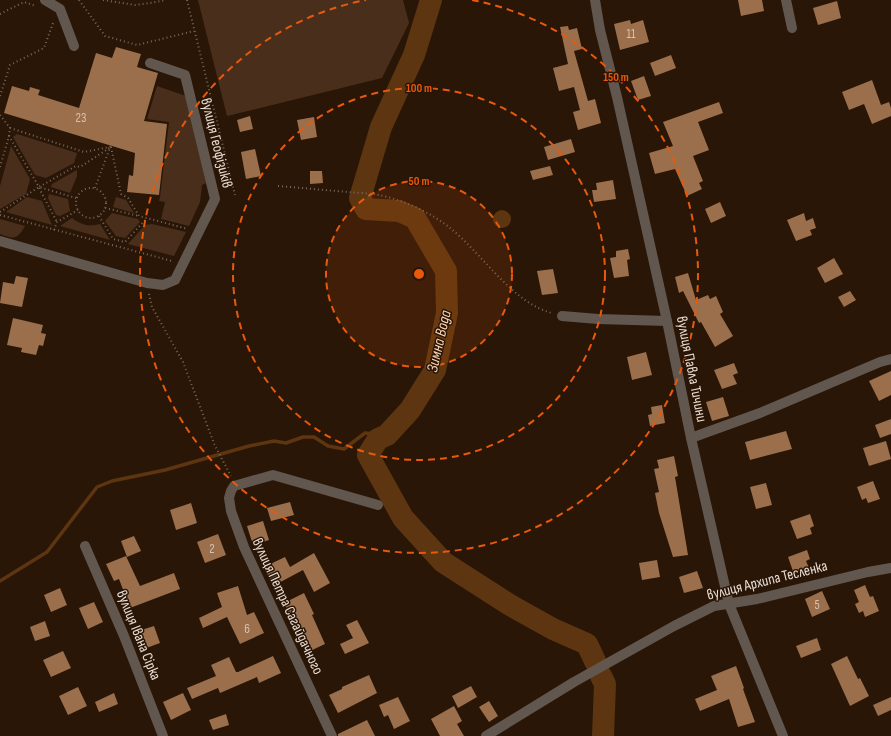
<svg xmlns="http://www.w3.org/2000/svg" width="891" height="736" viewBox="0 0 891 736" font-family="'Sofia Sans Condensed',sans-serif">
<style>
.green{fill:#492f1b}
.water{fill:#5d3511}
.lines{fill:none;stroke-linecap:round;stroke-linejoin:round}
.stream{stroke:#5d3511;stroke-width:3.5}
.river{stroke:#5d3511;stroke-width:22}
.building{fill:#9b6f4c}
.path{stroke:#79695c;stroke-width:2;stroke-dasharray:1 3;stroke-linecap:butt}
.minor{stroke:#61574f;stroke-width:10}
.ring{fill:none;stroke:#e8590c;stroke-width:2;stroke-dasharray:7 5}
.labels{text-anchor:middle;stroke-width:3;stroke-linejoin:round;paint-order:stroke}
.number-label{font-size:13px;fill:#d6c1b0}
.street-label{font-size:15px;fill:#e9dcd2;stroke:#291607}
.water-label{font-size:16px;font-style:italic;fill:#fcd2b3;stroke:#291607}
.centre{fill:#e8590c;stroke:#291607;stroke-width:2}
.ring-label{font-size:12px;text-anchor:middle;font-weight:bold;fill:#e8590c;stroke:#291607;stroke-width:3;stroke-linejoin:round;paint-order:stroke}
</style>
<rect width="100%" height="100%" fill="#291607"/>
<!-- green -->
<g class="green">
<path d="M198 0H403L409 23 382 78 227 116Z"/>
<path d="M157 86 186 96 206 183 202 185 200 202 189 226 161 219 165 202 159 201 160 197 169 122 147 119Z"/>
<path d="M17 134 77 153 74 163 46 178 35 175 13 137Z"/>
<path d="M11 146 30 179 26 194 0 209V186Z"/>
<path d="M77 170V176L70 193 51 187 52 184Z"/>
<path d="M49 194 68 199 70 211 60 216 56 215 48 198Z"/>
<path d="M27 197 42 201 52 225 6 212Z"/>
<path d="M116 197 126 200 134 213 113 207Z"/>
<path d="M112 213 138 219 140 222 125 238 116 236 105 221Z"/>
<path d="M72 218C81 225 89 227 100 224L110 240 60 226Z"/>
<path d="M0 219 25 226C17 240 14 239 0 234Z"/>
<path d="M152 224 186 232 174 256 128 244 145 225Z"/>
</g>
<!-- water -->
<circle class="water" cx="502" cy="219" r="9"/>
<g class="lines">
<!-- stream -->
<path class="stream" d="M0 581 47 552 97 487 112 481 165 470 249 446 274 441 286 443 303 437H314L328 446 344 449 365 433 387 435"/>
<!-- river -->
<g class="river">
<path d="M431 0 414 55 381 127 360 198 366 209 399 211 415 218 446 271 447 313 435 370 410 410 387 435 378 439 368 455 403 518 443 562 510 605 553 629 587 644 595 661"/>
<path d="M601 676 605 684 603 736"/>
</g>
</g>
<!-- building -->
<g class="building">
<path d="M738 0H762L764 11 741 16Z"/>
<path d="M837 1 841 18 818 25 813 8Z"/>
<path d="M630 20 631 24 643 20 649 42 620 50 614 24Z"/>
<path d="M568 26 569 30 577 28 582 49 574 51 588 101 595 99 601 123 578 130 573 112 580 110 574 87 559 91 553 68 568 64 560 27Z"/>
<path d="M116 47 141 54 137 67 158 73 144 121 167 124 159 195 127 192 129 175 133 176 135 153 4 113 12 86 29 91 30 87 40 90 38 95 79 108 96 53 112 58Z"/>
<path d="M671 55 676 68 655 76 650 63Z"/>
<path d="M644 76 651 96 638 100 631 81Z"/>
<path d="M872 80 881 105 889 102 891 108V116L872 124 864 104 849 110 842 92Z"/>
<path d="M719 102 723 113 698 122 709 150 693 156 703 181 699 183 702 189 687 196 675 169 655 174 649 153 673 146 663 122Z"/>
<path d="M250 116 253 129 240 132 237 120Z"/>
<path d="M314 117 317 137 301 140 297 120Z"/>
<path d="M571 139 575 152 548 160 544 147Z"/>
<path d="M255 149 261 176 246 179 241 152Z"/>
<path d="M550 166 553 175 533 180 530 171Z"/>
<path d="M310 171H322L323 183 310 184Z"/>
<path d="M613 180 616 199 594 202 592 190H597L596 183Z"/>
<path d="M720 202 726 216 711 223 705 209Z"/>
<path d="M804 213 806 221 813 218 816 228 810 230 812 235 796 241 787 220Z"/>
<path d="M628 249 630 259 627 260 629 276 614 278 610 258 616 257V251Z"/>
<path d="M834 258 843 274 825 283 817 268Z"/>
<path d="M553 269 558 293 542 295 537 271Z"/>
<path d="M688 273 696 300 708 295 710 299 716 296 723 312 720 314 733 336 715 347 701 322 699 323 683 291 679 293 675 277Z"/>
<path d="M16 276 28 278 22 307 0 303 3 282 14 284Z"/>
<path d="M850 291 856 300 844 307 838 297Z"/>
<path d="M13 318 43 325 41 333 46 334 43 346 39 345 36 355 21 352 22 348 7 345Z"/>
<path d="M646 352 652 375 632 380 627 357Z"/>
<path d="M734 363 738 373 733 375 737 384 722 389 714 370Z"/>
<path d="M891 371V395L879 401 869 381Z"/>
<path d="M723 397 729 416 712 421 706 402Z"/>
<path d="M662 405 665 423 650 426 648 415 652 414 651 407Z"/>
<path d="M891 419V434L880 438 875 425Z"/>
<path d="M786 431 792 449 750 460 745 442Z"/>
<path d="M886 441 891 459 869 466 863 448Z"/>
<path d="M674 456 678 476 675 477 688 555 673 557 659 513 655 493 659 492 654 469 659 468 657 460Z"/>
<path d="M873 481 880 499 868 503 866 498 862 500 857 487Z"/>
<path d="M766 483 772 505 756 509 750 487Z"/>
<path d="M290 502 294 515 271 521 267 508Z"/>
<path d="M191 503 197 523 176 530 170 510Z"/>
<path d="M810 514 814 526 810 528 812 534 797 539 790 521Z"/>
<path d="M263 521 269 540 253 545 247 526Z"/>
<path d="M218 534 226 555 205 563 197 542Z"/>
<path d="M134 536 141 551 127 557 121 541Z"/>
<path d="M807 550 810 559 806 561 809 568 794 574 788 557Z"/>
<path d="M314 553 330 583 314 592 303 570 273 586 264 567 285 557 290 567Z"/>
<path d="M126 556 140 586 174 573 180 589 130 608 119 579 114 581 106 564Z"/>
<path d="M657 560 660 577 642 580 639 563Z"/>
<path d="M697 571 703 588 684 593 679 577Z"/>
<path d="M865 585 870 597 873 596 879 611 865 617 863 611 859 613 855 604 859 602 854 590Z"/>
<path d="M238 586 247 615 254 612 264 633 240 644 227 617 203 628 199 618 222 607 217 593Z"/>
<path d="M60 588 67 605 51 612 44 595Z"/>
<path d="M822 591 830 609 812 617 805 599Z"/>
<path d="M304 593 314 614 312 615 325 644 308 652 284 603Z"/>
<path d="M94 602 103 622 88 629 79 608Z"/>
<path d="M357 620 369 643 345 654 340 644 353 638 346 625Z"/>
<path d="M45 621 50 636 35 641 30 627Z"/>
<path d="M154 626 160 643 141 650 135 632Z"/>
<path d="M817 638 821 650 801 658 796 646Z"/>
<path d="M63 651 71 668 51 677 43 660Z"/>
<path d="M273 656 281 673 259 683 257 677 220 693 218 688 192 699 187 688 216 676 211 665 229 657 236 672H238Z"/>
<path d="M847 656 858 679 860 678 869 696 850 706 831 664Z"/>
<path d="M736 666 744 688 743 689 755 722 738 727 729 699 700 711 695 699 717 690 711 676Z"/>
<path d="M369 675 377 693 338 713 329 695 342 689V687Z"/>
<path d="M471 686 477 697 458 708 452 696Z"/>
<path d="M78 687 87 706 68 715 59 696Z"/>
<path d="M114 693 118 704 99 712 95 702Z"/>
<path d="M183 693 191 710 171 720 163 702Z"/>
<path d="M398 697 410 721 394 729 388 715 384 717 379 705Z"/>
<path d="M891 697V710L878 716 873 705Z"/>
<path d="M489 701 498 716 489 722 479 707Z"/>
<path d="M454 706 462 721 457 724 464 736H440L431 719Z"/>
<path d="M226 714 229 725 213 730 209 720Z"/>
<path d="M367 720 375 736H338V734Z"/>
</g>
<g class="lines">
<!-- path -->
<g class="path">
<path d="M79 0 105 36 137 45 194 31"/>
<path d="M103 0 135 5 150 3 166 0"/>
<path d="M187 0 235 195"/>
<path d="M0 14 24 2 36 6"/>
<path d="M0 96 10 65 44 48 53 23"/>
<path d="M0 115 10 128"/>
<path d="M9 136 10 128 84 152 110 147"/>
<path d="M111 147 121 194 128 198 139 216 188 229"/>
<path d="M0 167 9 136 39 187 76 166 80 167 111 147"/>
<path d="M278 186C302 188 325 190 348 192 358 193 369 193 379 195 403 200 430 212 450 228 482 253 512 303 552 313"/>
<circle cx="91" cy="203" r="15"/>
<path d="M39 188 57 222"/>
<path d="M95 188 111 145"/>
<path d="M105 208 139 216"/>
<path d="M0 212 39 187 76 198"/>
<path d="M0 215 172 261"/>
<path d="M99 216 113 239 125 242 147 218"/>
<path d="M54 230 57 222 78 210"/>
<path d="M149 294 152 307 183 362 215 446 231 476"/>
</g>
<!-- minor -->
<g class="minor">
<path d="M45 0 60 9 74 46"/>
<path d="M595 0 600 30 617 97 667 321 691 438 729 604 783 736"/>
<path d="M786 0 792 28"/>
<path d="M0 241 147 283 163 285 175 280 215 199 185 75 150 63"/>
<path d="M562 316 598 319 667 321"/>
<path d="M691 438 760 413 880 362 891 359"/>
<path d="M85 546 124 636 163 736"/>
<path d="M332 736 244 547 231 511 229 498 231 491 234 486 273 475 378 505"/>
<path d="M486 736 574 682 674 626 714 606 757 599 868 572 891 568"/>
</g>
</g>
<!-- distance rings -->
<circle cx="419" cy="274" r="93" fill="#e8590c" fill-opacity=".12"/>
<g class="ring">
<circle cx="419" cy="274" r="93"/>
<circle cx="419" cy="274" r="186"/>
<path d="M472 0A279 279 0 1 1 366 0"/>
</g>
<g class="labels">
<!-- number labels -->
<g class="number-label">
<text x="631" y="38">11</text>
<text x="81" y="122">23</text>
<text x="212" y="553">2</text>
<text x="817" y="609">5</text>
<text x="247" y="633">6</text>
</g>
<!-- street labels -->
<g class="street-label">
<text transform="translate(217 143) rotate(76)" y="5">вулиця Геофізиків</text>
<text transform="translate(692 369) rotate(79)" y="5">вулиця Павла Тичини</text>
<text transform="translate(767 580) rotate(-14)" y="5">вулиця Архипа Тесленка</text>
<text transform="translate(288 606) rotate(65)" y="5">вулиця Петра Сагайдачного</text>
<text transform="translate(139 635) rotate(68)" y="5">вулиця Івана Сірка</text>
</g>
<!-- water labels -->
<g class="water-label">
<text transform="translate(438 341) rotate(-77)" y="6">Зимна Вода</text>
</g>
</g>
<circle cx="419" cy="274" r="6" class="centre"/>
<g class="ring-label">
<text x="616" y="81">150 m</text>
<text x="419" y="92">100 m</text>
<text x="419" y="185">50 m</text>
</g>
</svg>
